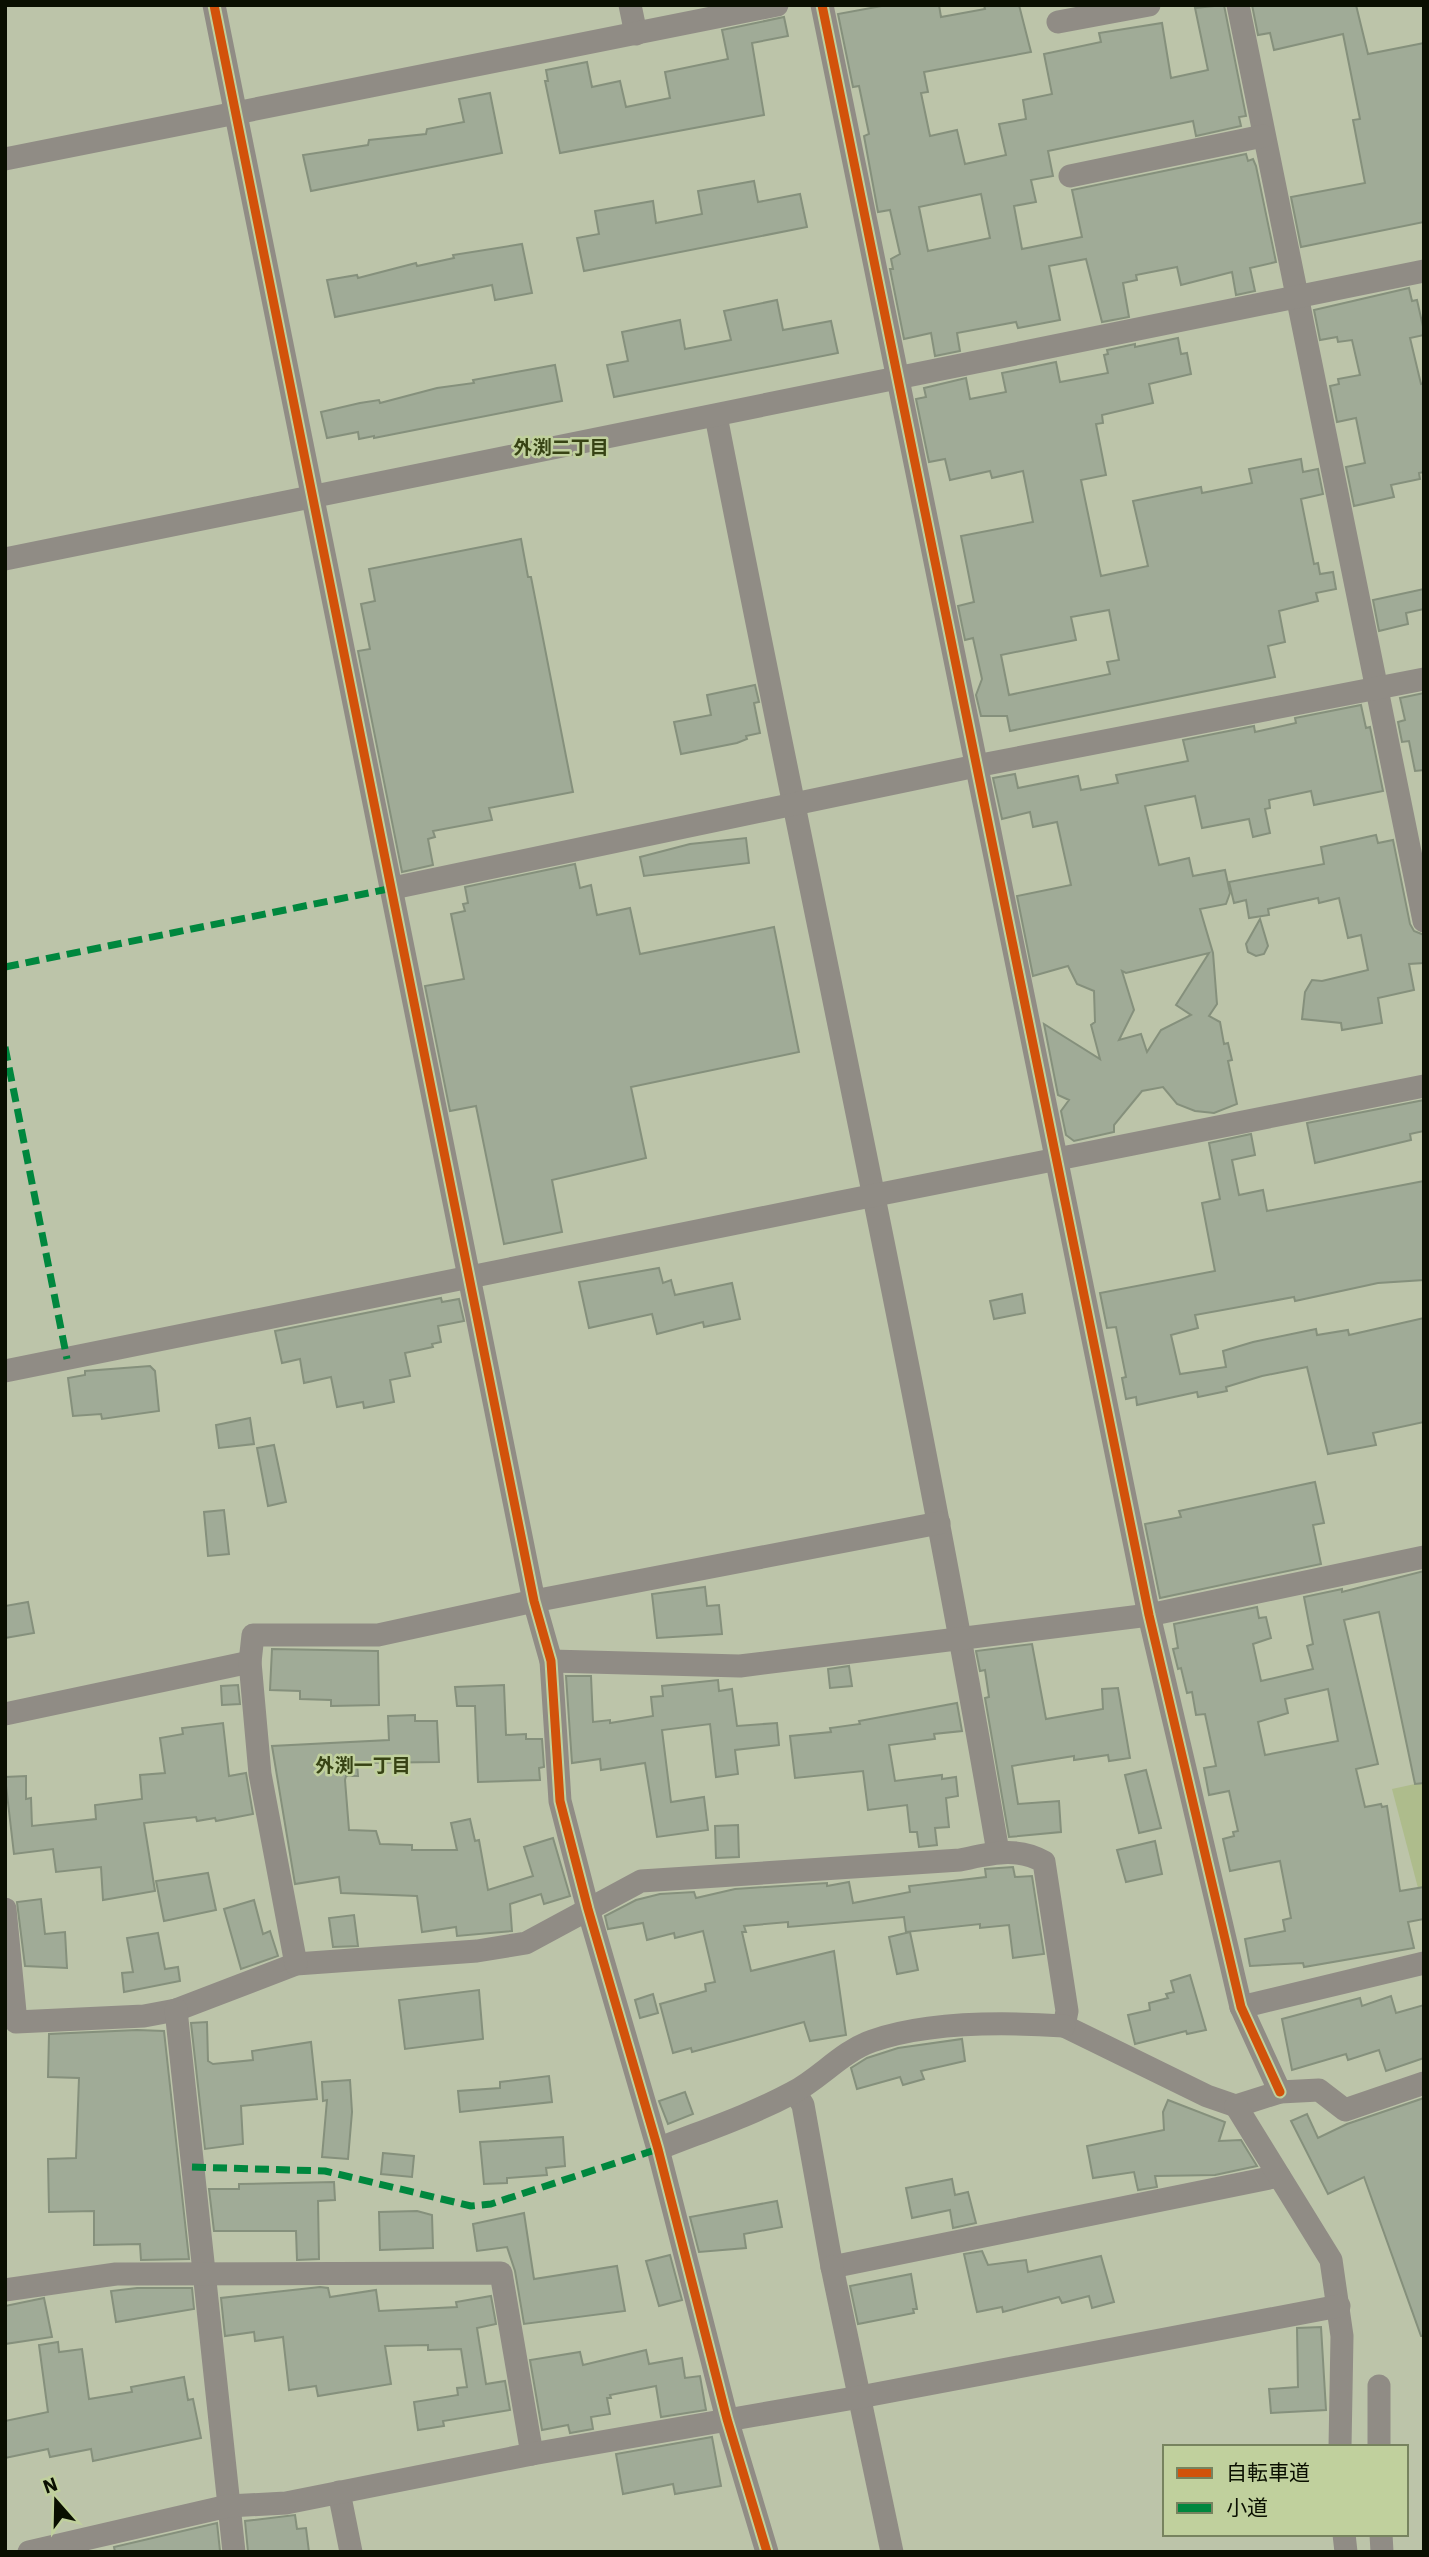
<svg xmlns="http://www.w3.org/2000/svg" width="1429" height="2557" viewBox="0 0 1429 2557" font-family="'IBM Plex Sans','Noto Sans JP',sans-serif">
<style>
.green{fill:#aebc8c}
.building{fill:#a0ab97;stroke:#85907c;stroke-width:2;fill-rule:evenodd}
.lines{fill:none;stroke-linecap:round;stroke-linejoin:round}
.minor{stroke:#908c85;stroke-width:23}
.quiet{stroke:#00873e;stroke-width:7;stroke-dasharray:14 7;stroke-linecap:butt}
.cycleway-casing{stroke:#c0d09d;stroke-width:13}
.cycleway{stroke:#d2520b;stroke-width:9}
.labels{text-anchor:middle;stroke-width:5;stroke-linejoin:round;paint-order:stroke}
.neighbourhood-label{font-size:19px;font-weight:bold;fill:#374314;stroke:#c0d09d}
</style>
<rect width="100%" height="100%" fill="#bcc4a9"/>
<!-- green -->
<path class="green" d="M1424 1782V1887L1418 1888 1392 1789Z"/>
<!-- building -->
<g class="building">
<path d="M887 5H939L941 17 985 9 984 5H1019L1031 52 924 72 928 92 921 93 930 136 957 130 965 164 1006 155 999 124 1026 119 1023 100 1052 94 1044 54 1101 42 1099 33 1162 23 1171 78 1208 70 1195 8 1224 5 1246 116 1239 117 1241 126 1196 136 1193 121 1048 151 1053 176 1031 180 1036 202 1014 206 1022 249 1082 237 1072 190 1246 154 1248 161 1253 159 1256 166 1276 262 1250 268 1255 291 1236 295 1232 272 1181 285 1177 267 1136 275 1137 280 1123 283 1129 317 1102 322 1086 259 1049 266 1060 320 1018 328 1016 322 957 333 960 351 935 356 931 333 904 339 890 269H893L891 259 900 254 890 210 878 212 864 136 869 134 859 86 853 87 838 14ZM981 194 990 238 928 251 919 207Z"/>
<path d="M1252 5H1356L1368 54 1424 43V222L1301 247 1291 197 1365 183 1353 120 1360 119 1343 34 1274 50 1270 33 1258 35Z"/>
<path d="M784 17 788 36 752 43 764 115 560 153 545 81H548L546 70 587 62 592 87 620 81 626 107 670 98 665 72 728 59 722 30Z"/>
<path d="M490 93 502 153 311 191 303 155 368 145 369 140 426 134 427 129 464 122 459 99Z"/>
<path d="M754 181 758 202 800 194 807 227 584 271 577 238 599 234 595 211 653 201 656 223 702 214 698 191Z"/>
<path d="M522 244 532 293 495 300 492 285 335 317 327 280 357 275 358 278 416 263 417 266 454 258 453 255Z"/>
<path d="M1409 288 1412 301 1417 300 1424 331V335L1410 338 1421 384 1424 383V472L1419 473 1420 479 1391 485 1394 497 1354 506 1346 467 1365 463 1356 418 1337 422 1330 386 1339 384 1338 379 1360 375 1352 340 1338 342 1337 337 1320 340 1314 310Z"/>
<path d="M777 300 783 330 831 321 838 353 614 397 607 365 628 361 622 332 680 320 685 349 731 340 724 311Z"/>
<path d="M1178 338 1181 354 1187 353 1191 374 1149 384 1153 403 1102 415 1103 423 1096 424 1106 475 1081 480 1101 576 1148 566 1133 501 1201 487 1202 493 1252 483 1249 469 1301 459 1303 472 1318 469 1323 494 1301 499 1314 564 1318 563 1320 574 1333 572 1336 589 1316 593 1318 601 1279 611 1285 642 1268 646 1275 677 1010 731 1007 716H981L976 695 982 679 973 638 965 640 958 606 974 602 961 536 1033 522 1023 471 992 478 990 471 950 480 945 459 929 462 916 399 926 397 924 388 966 378 970 399 1006 392 1002 373 1056 362 1060 382 1108 373 1104 355 1108 354 1107 350 1135 344V347ZM1109 610 1119 660 1107 662 1110 674 1009 695 1001 655 1076 640 1071 617Z"/>
<path d="M555 365 562 401 374 438V436L359 439 358 432 327 438 321 412 360 403 379 400 380 403 437 388 474 383 473 380Z"/>
<path d="M521 539 528 577H531L573 792 489 808 492 820 433 831 435 837 428 839 433 865 402 872 358 651 370 649 361 604 375 601 369 569Z"/>
<path d="M1424 589V609L1406 613 1408 624 1379 631 1373 600Z"/>
<path d="M755 685 759 702 754 703 760 733 746 736 747 739 737 743 681 754 674 722 711 715 707 695Z"/>
<path d="M1424 693V770L1415 771 1409 741 1402 742 1398 722 1405 720 1400 698Z"/>
<path d="M1361 705 1366 728 1370 727 1383 791 1314 805 1311 791 1269 800 1270 808 1265 809 1270 833 1253 837 1249 819 1202 828 1195 796 1145 806 1159 865 1189 858 1193 876 1225 870 1230 893 1226 904 1200 909 1213 953 1217 1004 1209 1016 1220 1022 1224 1044 1228 1043 1232 1060 1228 1061 1237 1104 1214 1113 1195 1111 1177 1104 1163 1087 1142 1091 1114 1125V1132L1074 1141 1066 1135 1061 1111 1069 1100 1058 1095 1044 1024 1100 1059 1091 1025 1095 1022 1094 991 1077 984 1068 966 1033 976 1017 896 1071 885 1057 822 1033 827 1030 812 1002 819 993 778 1015 774 1018 788 1078 776 1081 790 1118 783 1116 775 1188 761 1183 740 1254 726 1255 732 1296 723 1295 718ZM1209 953 1176 1005 1191 1015 1161 1030 1147 1052 1141 1034 1119 1040 1134 1010 1122 971 1126 973Z"/>
<path d="M1376 835 1378 843 1393 840 1410 924 1414 931 1424 935V963L1409 964 1414 990 1378 998 1382 1023 1342 1030 1341 1023 1302 1019 1305 992 1312 980 1322 981 1368 970 1361 935 1348 938 1339 898 1319 903 1318 898 1268 909 1269 915 1249 918 1246 900 1234 903 1229 882 1324 864 1321 847Z"/>
<path d="M746 838 749 863 644 876 640 857 690 844Z"/>
<path d="M575 864 580 888 591 885 597 915 630 908 640 954 774 927 799 1052 631 1087 646 1158 552 1180 562 1232 504 1244 476 1106 450 1111 425 986 464 979 451 914 465 911 463 904 468 903 465 887Z"/>
<path d="M1260 919 1268 946 1264 954 1256 956 1248 952 1246 944Z"/>
<path d="M1424 1100V1131L1410 1134 1411 1140 1315 1163 1307 1123Z"/>
<path d="M1251 1134 1255 1155 1232 1160 1239 1195 1263 1190 1267 1211 1424 1181V1280L1378 1283 1295 1301 1294 1297 1195 1315 1198 1328 1171 1335 1180 1374 1226 1367 1223 1351 1253 1342 1316 1329 1317 1335 1348 1330 1349 1335 1424 1318V1422L1373 1433 1376 1445 1328 1454 1307 1367 1262 1376 1226 1387 1227 1391 1198 1397 1197 1392 1137 1405 1136 1397 1126 1399 1122 1378 1126 1377 1116 1327 1107 1328 1100 1293 1215 1271 1202 1203 1220 1199 1209 1143Z"/>
<path d="M659 1268 663 1283 671 1280 675 1295 732 1283 740 1319 704 1327 703 1322 657 1334 652 1314 589 1328 579 1282Z"/>
<path d="M1022 1294 1025 1313 994 1319 990 1301Z"/>
<path d="M441 1298 442 1302 459 1299 464 1321 438 1326 441 1342 432 1344 433 1347 405 1353 410 1376 390 1380 394 1402 364 1408 363 1402 337 1407 331 1377 304 1383 300 1359 282 1363 275 1331Z"/>
<path d="M150 1366 155 1371 159 1411 102 1419 101 1414 73 1416 68 1378 85 1375V1371Z"/>
<path d="M250 1418 254 1444 219 1448 216 1425Z"/>
<path d="M274 1445 286 1502 268 1506 257 1448Z"/>
<path d="M1315 1482 1324 1523 1313 1525 1321 1564 1160 1598 1145 1524 1181 1517 1179 1511Z"/>
<path d="M224 1510 229 1554 208 1556 204 1512Z"/>
<path d="M1424 1571V1783L1415 1784 1379 1612 1344 1620 1378 1764 1356 1769 1365 1807 1381 1804 1382 1807 1387 1806 1400 1891 1424 1887V1919L1408 1922 1414 1948 1304 1967 1303 1963 1250 1966 1245 1939 1285 1931 1283 1920 1291 1918 1280 1861 1230 1871 1223 1839 1234 1836 1233 1832 1238 1831 1229 1791 1209 1795 1204 1768 1216 1766 1205 1714 1196 1715 1192 1692 1187 1693 1181 1668 1178 1669 1173 1649 1178 1648 1174 1624 1257 1607 1259 1618 1266 1617 1271 1638 1253 1644 1261 1681 1313 1669 1307 1646 1313 1644 1304 1597 1342 1589V1592ZM1328 1689 1338 1741 1265 1755 1258 1722 1288 1713 1285 1699Z"/>
<path d="M705 1587 707 1606 719 1605 722 1634 657 1638 652 1594Z"/>
<path d="M28 1602 34 1633 5 1638V1606Z"/>
<path d="M1032 1644 1046 1719 1103 1709 1102 1689 1118 1688 1130 1758 1109 1761 1108 1755 1074 1760V1756L1012 1766 1018 1804 1059 1801 1061 1832 1009 1837 985 1698 989 1697 985 1670 980 1671 976 1651Z"/>
<path d="M272 1649 378 1651 379 1705 331 1706V1700L300 1699V1691L270 1690Z"/>
<path d="M849 1666 852 1686 830 1688 828 1669Z"/>
<path d="M566 1676H591L593 1722 610 1720V1723L653 1716 651 1697 663 1696 662 1686 718 1680 719 1691 732 1689 737 1726 777 1723 779 1745 735 1750 738 1774 716 1777 710 1724 662 1730 671 1802 704 1797 708 1830 657 1837 645 1763 601 1770 600 1759 572 1763Z"/>
<path d="M238 1685 240 1704 222 1705 221 1686Z"/>
<path d="M504 1685 506 1735 526 1734V1739H542L544 1767 539 1768 540 1780 478 1782 475 1706H457L455 1687Z"/>
<path d="M957 1703 962 1731 934 1734 935 1739 889 1745 895 1781 942 1775V1779L956 1777 958 1796 946 1798 949 1827 935 1828 937 1845 919 1847 917 1832H910L907 1805 868 1810 863 1771 795 1778 790 1736 831 1732 830 1728 860 1724 859 1721Z"/>
<path d="M415 1715V1721H437L439 1762 357 1763 358 1776H346L345 1780 349 1830 376 1831 380 1844 412 1845V1850H457L451 1823 470 1819 475 1841 479 1840 488 1890 533 1876 524 1847 553 1838 570 1896 544 1904 541 1894 510 1904 512 1931 457 1936 456 1927 422 1932 417 1896 341 1893 339 1877 295 1884 272 1746 389 1740 388 1716Z"/>
<path d="M223 1723 229 1776 246 1773 253 1814 216 1821 215 1818 197 1821 196 1817 144 1823 155 1891 103 1900 101 1867 56 1872 53 1849 14 1854 5 1777 26 1776V1799L31 1798 32 1826 96 1819 95 1805 142 1799 140 1775 165 1773 160 1738 183 1734 182 1728Z"/>
<path d="M1146 1770 1161 1828 1139 1833 1125 1775Z"/>
<path d="M738 1825 739 1857 716 1858 715 1826Z"/>
<path d="M1155 1841 1162 1874 1126 1882 1117 1850Z"/>
<path d="M1013 1867 1015 1877 1032 1876 1044 1954 1013 1958 1009 1925 980 1928V1924L906 1932 904 1917 788 1927V1922L744 1926 746 1932H742L751 1971 834 1951 846 2035 810 2041 804 2022 692 2052 691 2048 673 2053 660 2004 706 1991 705 1984 715 1982 703 1931 675 1938 674 1933 647 1940 643 1923 608 1929 605 1916 636 1900 660 1894 694 1892 696 1898 735 1889 827 1883V1886L849 1882 853 1903 910 1892 909 1886 986 1877 985 1869Z"/>
<path d="M208 1873 216 1910 164 1921 156 1881Z"/>
<path d="M41 1899 45 1934 65 1932 67 1968 25 1966 17 1902Z"/>
<path d="M254 1900 263 1934 270 1931 278 1956 241 1969 224 1909Z"/>
<path d="M354 1915 358 1946 333 1947 329 1918Z"/>
<path d="M910 1932 918 1970 897 1974 889 1937Z"/>
<path d="M158 1933 165 1969 178 1967 180 1981 124 1992 122 1973 133 1972 127 1938Z"/>
<path d="M1190 1975 1206 2030 1187 2034 1186 2031 1135 2044 1128 2015 1150 2010 1149 2003 1168 1998 1166 1994 1174 1992 1171 1981Z"/>
<path d="M479 1990 483 2039 405 2049 399 2000Z"/>
<path d="M653 1994 658 2013 640 2018 635 2000Z"/>
<path d="M1391 1996 1396 2013 1424 2005V2058L1386 2071 1379 2050 1348 2060 1346 2054 1292 2070 1282 2019 1360 1998 1362 2006Z"/>
<path d="M207 2022 208 2061 213 2064 253 2060 252 2051 311 2042 317 2099 241 2106 243 2144 205 2149 191 2023Z"/>
<path d="M137 2030 164 2031 189 2259 141 2260 140 2244 94 2245V2211L49 2212 48 2159 76 2158 79 2078 48 2077 49 2034Z"/>
<path d="M962 2039 965 2061 921 2071 924 2079 903 2085 900 2077 857 2089 851 2068 867 2058 898 2048Z"/>
<path d="M549 2076 552 2102 460 2112 458 2091 500 2088V2082Z"/>
<path d="M350 2080 352 2112 348 2159 322 2157 327 2100 323 2101 322 2082Z"/>
<path d="M685 2092 693 2114 668 2124 659 2101Z"/>
<path d="M1424 2098V2336H1421L1364 2177 1328 2194 1291 2121 1307 2114 1318 2138 1347 2124Z"/>
<path d="M1168 2100 1225 2122 1219 2141 1241 2140 1257 2166 1215 2175 1155 2176 1157 2187 1138 2190 1134 2172 1093 2178 1087 2146 1164 2130 1163 2112Z"/>
<path d="M563 2137 565 2166 546 2168 547 2175 507 2178V2183L484 2184 480 2142Z"/>
<path d="M383 2153 414 2156 412 2177 381 2174Z"/>
<path d="M952 2179 955 2195 968 2192 976 2223 953 2228 950 2210 912 2218 906 2188Z"/>
<path d="M334 2182 335 2200 318 2201 319 2259 297 2260 296 2231H214L209 2189H239V2184Z"/>
<path d="M777 2201 782 2227 744 2234 746 2248 699 2252 690 2217Z"/>
<path d="M417 2211 432 2215 433 2248 380 2250 379 2212Z"/>
<path d="M524 2213 534 2279 617 2266 625 2311 524 2324 515 2271 507 2247 477 2251 473 2224Z"/>
<path d="M982 2251 988 2265 1026 2260 1028 2272 1101 2256 1114 2302 1092 2308 1089 2296 1062 2303 1059 2297 1003 2312 1002 2307 977 2312 964 2254Z"/>
<path d="M670 2255 682 2300 659 2306 646 2261Z"/>
<path d="M911 2274 917 2309H913L914 2313 858 2324 850 2286Z"/>
<path d="M320 2287 328 2288 330 2297 376 2290 379 2311 457 2307 456 2302 491 2296 496 2324 477 2328 486 2384 505 2381 510 2410 443 2421 444 2426 418 2430 414 2402 458 2395 457 2388 467 2387 461 2349 428 2350V2345L385 2346 391 2384 318 2396 316 2386 289 2390 283 2337 255 2341 254 2332 225 2336 221 2298Z"/>
<path d="M137 2288H192L194 2309 116 2322 111 2291Z"/>
<path d="M44 2298 52 2337 5 2344V2306Z"/>
<path d="M1321 2327 1326 2410 1271 2413 1269 2389 1298 2387 1297 2328Z"/>
<path d="M58 2342 59 2352 82 2349 89 2399 132 2392 131 2387 184 2377 188 2400 193 2399 201 2438 93 2461 91 2449 50 2457 48 2449 5 2458V2421L48 2412 39 2345Z"/>
<path d="M646 2350 649 2364 682 2358 685 2378 700 2376 706 2410 661 2417 656 2386 610 2395 611 2398H607L610 2414 591 2417 593 2429 570 2433 568 2425 542 2430 530 2360 580 2352 583 2365Z"/>
<path d="M712 2437 721 2486 675 2494 673 2484 623 2494 616 2454Z"/>
<path d="M295 2515 297 2529 306 2528 309 2552H248L245 2521Z"/>
<path d="M217 2523 220 2551 115 2552 114 2547Z"/>
</g>
<g class="lines">
<!-- minor -->
<g class="minor">
<path d="M214 5 534 1601 551 1661 560 1801 588 1909 658 2149 727 2419 767 2552"/>
<path d="M630 5 636 34"/>
<path d="M822 5 1149 1615 1241 2007 1280 2092"/>
<path d="M1238 5 1424 921"/>
<path d="M1058 22 1149 5"/>
<path d="M5 159 777 5"/>
<path d="M1070 176 1263 136"/>
<path d="M716 416C809 895 916 1371 998 1852"/>
<path d="M5 559 1424 271"/>
<path d="M393 888 976 766 1424 679"/>
<path d="M5 1371C479 1278 950 1177 1424 1086"/>
<path d="M551 1661 740 1666 1149 1615 1424 1557"/>
<path d="M5 1714 250 1662"/>
<path d="M5 1909 16 2022 144 2016 176 2010 296 1964 477 1951 526 1943 641 1881 960 1860C990 1854 1017 1846 1044 1862L1067 2011 1064 2026 1207 2096 1236 2106 1280 2092 1319 2090 1345 2110 1424 2083"/>
<path d="M296 1964 260 1774 250 1662 253 1635H378L534 1601 939 1523"/>
<path d="M1241 2007 1424 1963"/>
<path d="M176 2010 234 2552"/>
<path d="M795 2092 803 2105 832 2267 1279 2176"/>
<path d="M1236 2106 1331 2260 1342 2336 1340 2447"/>
<path d="M658 2149C703 2131 749 2116 792 2093 821 2078 841 2052 872 2041 929 2021 1005 2022 1064 2026"/>
<path d="M832 2267 892 2552"/>
<path d="M5 2290 116 2274 501 2273 532 2454"/>
<path d="M1379 2386V2447"/>
<path d="M339 2492 351 2552"/>
<path d="M1344 2534 1346 2552"/>
<path d="M1381 2534 1382 2552"/>
<path d="M29 2552 228 2506 286 2503 532 2454 860 2397 1339 2306"/>
</g>
<!-- quiet -->
<g class="quiet">
<path d="M5 967 393 888"/>
<path d="M5 1047 67 1359"/>
<path d="M192 2167 325 2171 471 2206 491 2204 658 2149"/>
</g>
<!-- cycleway casing -->
<g class="cycleway-casing">
<g id="cycleway">
<path d="M214 5 534 1601 551 1661 560 1801 588 1909 658 2149 727 2419 767 2552"/>
<path d="M822 5 1149 1615 1241 2007 1280 2092"/>
</g>
</g>
<!-- cycleway -->
<use href="#cycleway" class="cycleway"/>
</g>
<g class="labels">
<!-- neighbourhood labels -->
<g class="neighbourhood-label">
<text x="561" y="454">外渕二丁目</text>
<text x="363" y="1772">外渕一丁目</text>
</g>
</g>
<!-- border -->
<rect width="1429" height="2557" fill="none" stroke="#0a0f01" stroke-width="14"/>
<!-- legend -->
<rect x="1163" y="2445" width="245" height="91" fill="#c0d09d" stroke="#77835f" stroke-width="2"/>
<rect x="1177" y="2468" width="35" height="10" fill="#d2520b" stroke="#77835f" stroke-width="2"/>
<text x="1226" y="2480" font-size="21" fill="#0a0f01">自転車道</text>
<rect x="1177" y="2503" width="35" height="10" fill="#00873e" stroke="#77835f" stroke-width="2"/>
<text x="1226" y="2515" font-size="21" fill="#0a0f01">小道</text>
<!-- north arrow -->
<g transform="translate(56 2501) rotate(340)" stroke="#c0d09d" stroke-width="5" paint-order="stroke">
<path d="M0-5L12 26L0 18L-12 26Z" fill="#0a0f01"/>
<text y="-10" font-size="19" font-weight="bold" text-anchor="middle" fill="#0a0f01">N</text>
</g>
</svg>
